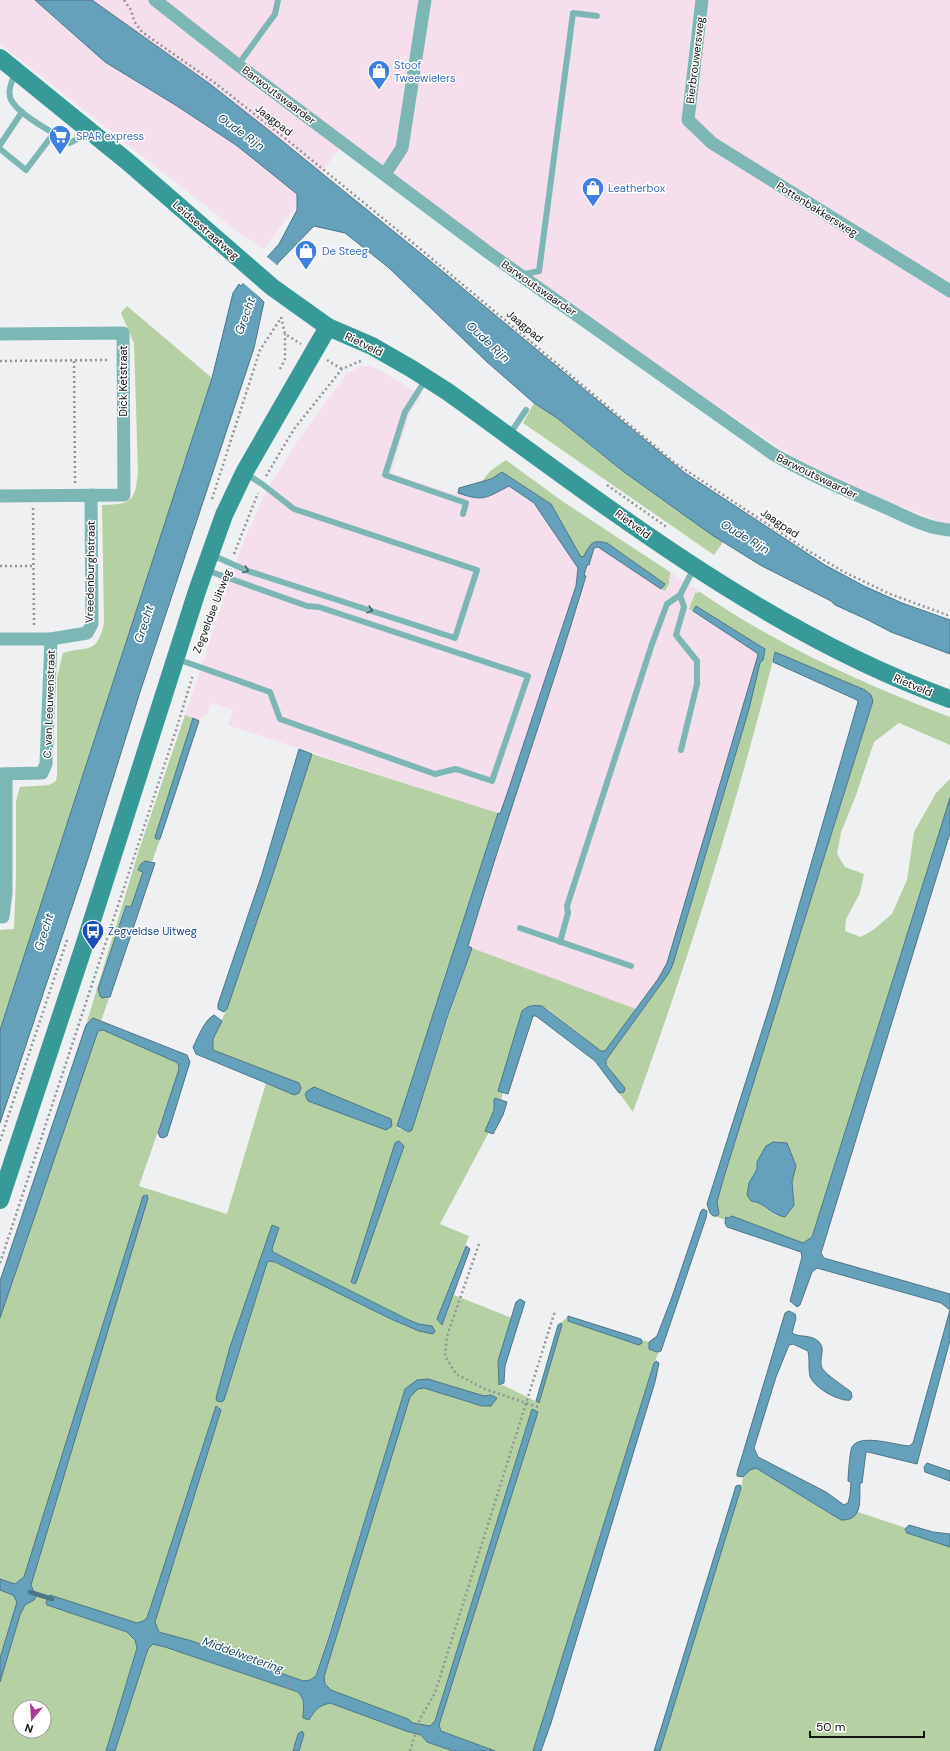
<svg xmlns="http://www.w3.org/2000/svg" width="950" height="1751" viewBox="0 0 950 1751" font-family="'DM Sans',sans-serif">
<style>
.industrial{fill:#f5dfed}
.green{fill:#b5d1a4;fill-rule:evenodd}
.water{fill:#65a1ba;stroke:#4c7688}
.pier{fill:#eff0f2}
.lines{fill:none;stroke-linecap:round;stroke-linejoin:round}
.stream{stroke:#4c7688;stroke-width:4.5}
.path{stroke:#929394;stroke-width:2.5;stroke-dasharray:2 3;stroke-linecap:butt}
.lane{stroke:#7db7b5;stroke-width:6}
.street{stroke:#7db7b5;stroke-width:13}
.secondary{stroke:#379a98;stroke-width:18}
.oneway{stroke:#476464}
.labels{text-anchor:middle;stroke-width:3;stroke-linejoin:round;paint-order:stroke}
.street-label{font-size:11px;fill:#111212;stroke:#fff}
.shop-label{font-size:11px;fill:#366cbe;stroke:#fff;text-anchor:start}
.transit-label{font-size:11px;fill:#164399;stroke:#fff;text-anchor:start}
.water-label{font-size:12px;font-style:italic;fill:#1b4d60;stroke:#fff}
</style>
<rect width="100%" height="100%" fill="#eff0f2"/>
<!-- industrial -->
<g class="industrial">
<path d="M0 0H950V527L808 467 651 362 501 255 347 138 264 249 241 234 0 44Z"/>
<path d="M361 366H370L380 370 422 395 410 413 391 473 455 494 458 493 473 498 490 497 509 486 594 548 598 547 661 589 665 591 669 584 670 572 700 592 695 593 693 597 689 609 757 653 758 655 667 963 658 979 636 1009 468 947 508 817 228 725 233 710 211 703 208 713 199 721 185 715 241 548 266 491 299 439 347 373Z"/>
</g>
<!-- green -->
<g class="green">
<path d="M127 306 212 378 0 1030V930L14 929 16 875V801L20 787 49 785 56 781 57 774V677L63 653C87 645 97 656 104 623L102 505C132 504 135 502 138 471L134 343 121 313Z"/>
<path d="M534 403 557 418 624 472 723 542 714 555 523 423Z"/>
<path d="M506 460 562 501 670 572 669 584 665 591 661 589 664 584 607 543 589 546 584 556 581 557 551 504 502 472 491 479 481 483 490 471Z"/>
<path d="M700 592C777 645 863 684 950 717V745L899 723 874 742 855 798 841 832 837 854 845 867 864 874 860 893 846 919 845 931 861 937 873 930 892 914 907 880 914 832 936 793 950 779V798L812 1237 803 1243 730 1217 726 1218 725 1220 715 1216 719 1214 717 1202 723 1180 873 702 871 695 775 652C736 808 688 961 633 1112L619 1093 624 1092 625 1088 606 1065V1060L669 973 673 964 749 709 760 663 765 649 696 606 693 611 689 609 695 593ZM787 1143 796 1166 792 1182 794 1205 777 1216C766 1210 764 1203 751 1201L752 1176 757 1169Z"/>
<path d="M185 715 193 718V720L155 837 156 839H160L152 862 149 861 143 872 131 908 126 906 98 989 99 993 106 999 109 998 101 1021 93 1018 86 1025 139 850Z"/>
<path d="M312 754 498 813 397 1128 409 1132 472 948 636 1009 605 1051H601L549 1010 542 1006 532 1005 499 1091 503 1092 501 1100 495 1098 494 1110 486 1130 489 1132 440 1224 469 1236 437 1319 442 1325 454 1295 512 1318 498 1361 500 1386 503 1385 539 1403 562 1325 561 1323 568 1316V1318L649 1342V1349L659 1352 654 1363 533 1751H495L441 1731 439 1725 538 1412 532 1409 435 1721 430 1726 412 1723 408 1719 330 1690 325 1684 324 1677 410 1397 418 1389 424 1388 482 1406 497 1398 491 1395 484 1396 428 1379 405 1389 316 1676 310 1680 303 1681 192 1641 159 1632 155 1622 220 1410 216 1406 147 1618 143 1621 137 1623 50 1595 48 1597 46 1602 47 1605 127 1632 135 1640 137 1648 106 1751H0V1682L20 1615 25 1605C29 1601 37 1601 36 1594 35 1591 32 1589 31 1585L143 1196 24 1577 15 1584 0 1579V1318L98 1031 103 1030 169 1059 178 1063 180 1068 139 1186 227 1214 266 1083 293 1095 301 1088 299 1083 213 1050 212 1039 227 1009 272 877ZM314 1087 391 1119 308 1101 305 1095 307 1090ZM399 1141 404 1146 356 1283 352 1284 351 1282 395 1143ZM272 1225 278 1228 279 1230 272 1249 273 1252 409 1320 419 1324 432 1326 419 1331 275 1262 269 1261 267 1263 224 1400ZM20 1707H44V1731H20Z"/>
<path d="M752 1468H756L841 1520 857 1514 858 1512 906 1528 907 1533 950 1547V1751H660L741 1488 743 1478Z"/>
<path d="M0 1590 13 1595 18 1602 0 1658Z"/>
<path d="M153 1644 165 1647 298 1692C305 1701 303 1707 303 1718L309 1720C315 1710 318 1706 330 1703L406 1731 421 1735 427 1742 453 1751H299L304 1734H298L293 1751H115L148 1649Z"/>
</g>
<!-- water -->
<g class="water">
<path d="M35 0H92L210 84 271 132 429 260 685 473 825 565 864 586 902 603 950 620V654L891 632 866 619 835 605 831 601 760 565 712 535 624 472 557 418 534 403 487 362 388 267 345 233 314 226 278 263 259 297 264 302 254 348 140 692 87 862 0 1123V1030L212 378 233 293 239 284 241 286 279 244 297 210V194L236 145 177 106 105 62Z"/>
<path d="M502 472 551 504 581 557 584 556C590 544 592 539 607 543L665 584 661 589 598 547 594 548 589 565H587L584 575 586 576C549 700 505 822 468 946L472 948 447 1018 412 1130 409 1132 397 1126 498 813 500 814 508 791 576 586 578 568 534 503 509 486C486 498 484 502 458 493L459 488 491 479Z"/>
<path d="M696 606 765 649 763 660 760 663 749 709 673 964 669 973 606 1060V1065L625 1088 624 1092 619 1093 595 1061 536 1016H533L508 1094 498 1091 522 1011C529 1005 533 1005 542 1006L601 1051H605L658 979 667 963 758 655 757 653 693 611Z"/>
<path d="M775 652 865 690 871 695 873 701 723 1180 717 1202 719 1214 717 1216H713L710 1213 707 1204 771 1002 858 702 857 700 773 662Z"/>
<path d="M193 718 199 721 160 839H156L155 837Z"/>
<path d="M299 749 312 754 272 877 227 1009 224 1012 218 1009V1004L262 874Z"/>
<path d="M950 798V833L821 1253 824 1258 950 1294V1340L917 1464 868 1452H866L862 1483H860C859 1499 864 1521 841 1520L756 1468 750 1470 743 1477 737 1476V1473L785 1313 789 1311 795 1314 796 1318 792 1333C800 1338 810 1334 818 1341 827 1348 818 1359 822 1368 826 1375 844 1386 851 1392L852 1397 850 1400C839 1402 813 1387 810 1376 808 1368 810 1359 808 1351L793 1344 789 1345 776 1377 754 1448 758 1457 826 1492 844 1505 848 1503 850 1495 851 1482 848 1481C848 1476 850 1450 852 1447 860 1433 895 1445 909 1446L913 1443 950 1310 941 1303 817 1268 812 1272 800 1305 797 1307 790 1301 802 1257 801 1252 727 1227 725 1223 726 1217 728 1218 732 1216 803 1243 812 1237Z"/>
<path d="M145 861 155 863 110 997 102 998 100 996 98 989 126 906 131 907 143 872 138 870 141 864Z"/>
<path d="M214 1015 222 1021 213 1039V1050L299 1083 301 1088 299 1093 294 1095 266 1083 196 1054 193 1047C198 1038 204 1020 214 1015Z"/>
<path d="M93 1018 187 1055 190 1062 167 1136 163 1138 160 1137 158 1133 179 1069 178 1063 103 1030 98 1031 0 1318V1281L86 1025Z"/>
<path d="M314 1087 391 1119 392 1126 386 1130 308 1101 305 1095 307 1091Z"/>
<path d="M495 1098 507 1102 503 1115 493 1134 485 1131 494 1110V1100Z"/>
<path d="M399 1141 404 1146 356 1283 354 1284 351 1282 395 1143Z"/>
<path d="M773 1142 787 1143 796 1166 792 1182 794 1205 785 1217C768 1214 767 1203 751 1201L747 1195 749 1183 757 1169V1162L766 1146Z"/>
<path d="M147 1195 148 1198 31 1585 36 1597 34 1600 25 1605 20 1615 0 1682V1658L17 1602 13 1595 0 1590V1579L15 1584 24 1577 143 1196Z"/>
<path d="M703 1209 707 1211 706 1218 661 1351 657 1352 649 1349V1342L657 1336 672 1297 701 1211Z"/>
<path d="M272 1225 279 1228 272 1249 273 1252 409 1320 419 1324 432 1326 435 1331 433 1334 419 1331 391 1319 275 1262 269 1261 267 1263 224 1400 222 1402 217 1401 216 1398 230 1347Z"/>
<path d="M466 1246 470 1249 442 1325 437 1319Z"/>
<path d="M520 1299 525 1302 505 1366 504 1383 499 1385 498 1361 516 1302Z"/>
<path d="M568 1316 641 1339 642 1343 639 1345 568 1321Z"/>
<path d="M561 1323 562 1325 539 1403 536 1401 558 1325Z"/>
<path d="M656 1361 659 1363 655 1382 551 1723 541 1751H533L654 1363Z"/>
<path d="M428 1379 484 1396 491 1395 497 1398 491 1406H482L424 1388 418 1389 410 1397 324 1677 325 1684 331 1690 408 1719 413 1723 430 1726 435 1721 532 1409 538 1412 439 1725 441 1731 495 1751H453L427 1742 421 1735 406 1731 330 1703C318 1706 315 1710 309 1720L303 1718C303 1707 306 1701 298 1692L165 1647 153 1644 148 1649 115 1751H106L137 1648 135 1640 127 1632 47 1605 46 1603 48 1597 50 1595 137 1623 143 1621 147 1618 216 1406 221 1410 155 1622 159 1632 192 1641 303 1681 310 1680 316 1676 329 1637 405 1389 417 1380Z"/>
<path d="M927 1463 950 1471V1481L925 1472 924 1467Z"/>
<path d="M740 1485 741 1488 660 1751H654L736 1486Z"/>
<path d="M909 1525 933 1532 950 1534V1547L907 1533 905 1529Z"/>
<path d="M302 1731 304 1734 299 1751H293L298 1734Z"/>
</g>
<!-- pier -->
<path class="pier" d="M266 256 278 266 261 296 262 299 242 282Z"/>
<g class="lines">
<!-- stream -->
<path class="stream" d="M30 1592 52 1599"/>
<!-- path -->
<g class="path">
<path d="M124 0 131 10 134 21 142 32 215 83 286 139 424 252 675 463 805 549 844 572 890 594 950 616"/>
<path d="M281 317 285 334 301 344"/>
<path d="M327 360 342 369"/>
<path d="M0 361 110 360"/>
<path d="M74 361 75 483"/>
<path d="M280 369 285 359V334"/>
<path d="M266 476 294 429 342 369 363 360"/>
<path d="M607 485 668 528"/>
<path d="M212 499 260 350 281 318"/>
<path d="M33 508 34 625"/>
<path d="M234 554 258 493"/>
<path d="M0 566H33"/>
<path d="M205 626 222 587"/>
<path d="M0 1141 68 937"/>
<path d="M479 1244 447 1336 445 1356 456 1374 485 1389 541 1408"/>
<path d="M0 1263 176 730 193 675"/>
<path d="M287 1689 292 1676"/>
<path d="M410 1751 420 1719 435 1693 555 1311"/>
</g>
<!-- lane -->
<g class="lane">
<path d="M238 65 275 14 278 0"/>
<path d="M16 73C12 80 8 89 10 97 14 113 56 134 70 143L77 139 85 129"/>
<path d="M0 145 22 112"/>
<path d="M0 149 26 170 54 133"/>
<path d="M521 275 539 271 573 13 597 16"/>
<path d="M426 379 405 412 385 475 466 503 463 514"/>
<path d="M509 435 526 410"/>
<path d="M212 555 248 571 455 638 477 570 294 509 262 484 245 473"/>
<path d="M680 595 684 607 676 635 697 661V684L681 750"/>
<path d="M177 659 270 692 280 719 435 774 456 769 492 781 528 676 319 607 307 606 206 570"/>
<path d="M520 928 631 966"/>
<path d="M560 942 568 913 567 906 652 644 667 604 680 595 694 568"/>
</g>
<!-- street -->
<g class="street">
<path d="M155 0 238 65 489 253 773 454C810 475 848 491 887 508 907 517 928 529 950 530"/>
<path d="M702 0 688 120 712 143 950 291"/>
<path d="M385 174 402 148 425 0"/>
<path d="M0 334 123 333 124 495 0 496"/>
<path d="M0 639H51L87 633 92 624 91 495"/>
<path d="M0 774 42 773 46 764 51 639"/>
<path d="M0 917H3L6 893V774"/>
</g>
<!-- secondary -->
<g class="secondary">
<path d="M0 58 128 162 272 287 328 327 372 346 412 369 448 392C605 505 766 633 950 699"/>
<path d="M0 1200 83 949 197 591 224 515 245 471 328 327"/>
</g>
</g>
<!-- one-way arrows -->
<defs><path id="oneway-chevron" d="M-2-3.5L2.5 0L-2 3.5" fill="none" stroke-width="1.6" stroke-linecap="round" stroke-linejoin="round"/></defs>
<g class="oneway">
<use href="#oneway-chevron" transform="translate(246 570) rotate(21)"/>
<use href="#oneway-chevron" transform="translate(370 610) rotate(18)"/>
</g>
<!-- icons -->
<defs>
<g id="shop-pin" transform="scale(1.15)"><path d="M0 17L-7.5 6A9.5 9.5 0 1 1 7.5 6Z" fill="#3f7fe0" stroke="#fff"/><path d="M-5-2.5h2.3a2.7 3.5 0 0 1 5.4 0H5L5.5 6h-11ZM-1.5-2.5h3a1.5 2.3 0 0 0-3 0Z" fill="#fff"/></g>
<g id="supermarket-pin" transform="scale(1.15)"><path d="M0 17L-7.5 6A9.5 9.5 0 1 1 7.5 6Z" fill="#3f7fe0" stroke="#fff"/><path d="M-6-5.5h2.5l.6 2H6L4.5 2H-2.5L-4.4-4H-6ZM-1.5 3.2a1.3 1.3 0 1 0 .1 0ZM3 3.2a1.3 1.3 0 1 0 .1 0Z" fill="#fff"/></g>
<g id="bus-pin" transform="scale(1.15)"><path d="M0 17L-7.5 6A9.5 9.5 0 1 1 7.5 6Z" fill="#1a4fb4" stroke="#fff"/><path d="M-5-6H5V4H4V6H2V4H-2V6H-4V4H-5ZM-3.5-4V0h7V-4ZM-3.5 1.2v1.5H-2V1.2ZM2 1.2v1.5H3.5V1.2Z" fill="#fff"/></g>
</defs>
<g fill-rule="evenodd">
<use href="#shop-pin" x="379" y="71"/>
<use href="#supermarket-pin" x="60" y="136"/>
<use href="#shop-pin" x="593" y="188"/>
<use href="#shop-pin" x="306" y="251"/>
<use href="#bus-pin" x="93" y="931"/>
</g>
<g class="labels">
<!-- street labels -->
<g class="street-label">
<text transform="translate(695 60) rotate(-83)" y="4">Bierbrouwersweg</text>
<text transform="translate(279 95) rotate(37)" y="4">Barwoutswaarder</text>
<text transform="translate(274 120) rotate(38)" y="4">Jaagpad</text>
<text transform="translate(817 209) rotate(32)" y="4">Pottenbakkersweg</text>
<text transform="translate(206 230) rotate(41)" y="4">Leidsestraatweg</text>
<text transform="translate(539 288) rotate(35)" y="4">Barwoutswaarder</text>
<text transform="translate(525 326) rotate(40)" y="4">Jaagpad</text>
<text transform="translate(364 344) rotate(26)" y="4">Rietveld</text>
<text transform="translate(123 381) rotate(-90)" y="4">Dick Ketstraat</text>
<text transform="translate(817 476) rotate(26)" y="4">Barwoutswaarder</text>
<text transform="translate(780 523) rotate(34)" y="4">Jaagpad</text>
<text transform="translate(633 524) rotate(36)" y="4">Rietveld</text>
<text transform="translate(90 572) rotate(-89)" y="4">Vreedenburghstraat</text>
<text transform="translate(212 611) rotate(-69)" y="4">Zegveldse Uitweg</text>
<text transform="translate(913 685) rotate(23)" y="4">Rietveld</text>
<text transform="translate(49 704) rotate(-88)" y="4">C. van Leeuwenstraat</text>
</g>
<!-- shop labels -->
<g class="shop-label">
<text x="394" y="69">Stoof<tspan x="394" dy="13">Tweewielers</tspan></text>
<text x="76" y="140">SPAR express</text>
<text x="608" y="192">Leatherbox</text>
<text x="322" y="255">De Steeg</text>
</g>
<!-- transit labels -->
<g class="transit-label">
<text x="108" y="935">Zegveldse Uitweg</text>
</g>
<!-- water labels -->
<g class="water-label">
<text transform="translate(241 132) rotate(36)" y="4">Oude Rijn</text>
<text transform="translate(245 316) rotate(-70)" y="4">Grecht</text>
<text transform="translate(488 342) rotate(43)" y="4">Oude Rijn</text>
<text transform="translate(745 537) rotate(31)" y="4">Oude Rijn</text>
<text transform="translate(144 624) rotate(-72)" y="4">Grecht</text>
<text transform="translate(44 932) rotate(-72)" y="4">Grecht</text>
<text transform="translate(243 1655) rotate(20)" y="4">Middelwetering</text>
</g>
</g>
<!-- north arrow -->
<g transform="translate(32 1719) rotate(198)"><circle r="19" fill="#ffffff" stroke="#a0a0a0"/>
<path d="M0-3L7 15L0 10L-7 15Z" fill="#ac3993"/>
<text y="-6" font-size="11" font-weight="bold" text-anchor="middle" fill="#111212">N</text>
</g>
<!-- scale -->
<path d="M810 1731v6h114v-6" fill="none" stroke="#111212" stroke-width="2"/>
<text x="816" y="1731" font-size="12" fill="#111212" stroke="#ffffff" stroke-width="3" paint-order="stroke">50 m</text>
</svg>
